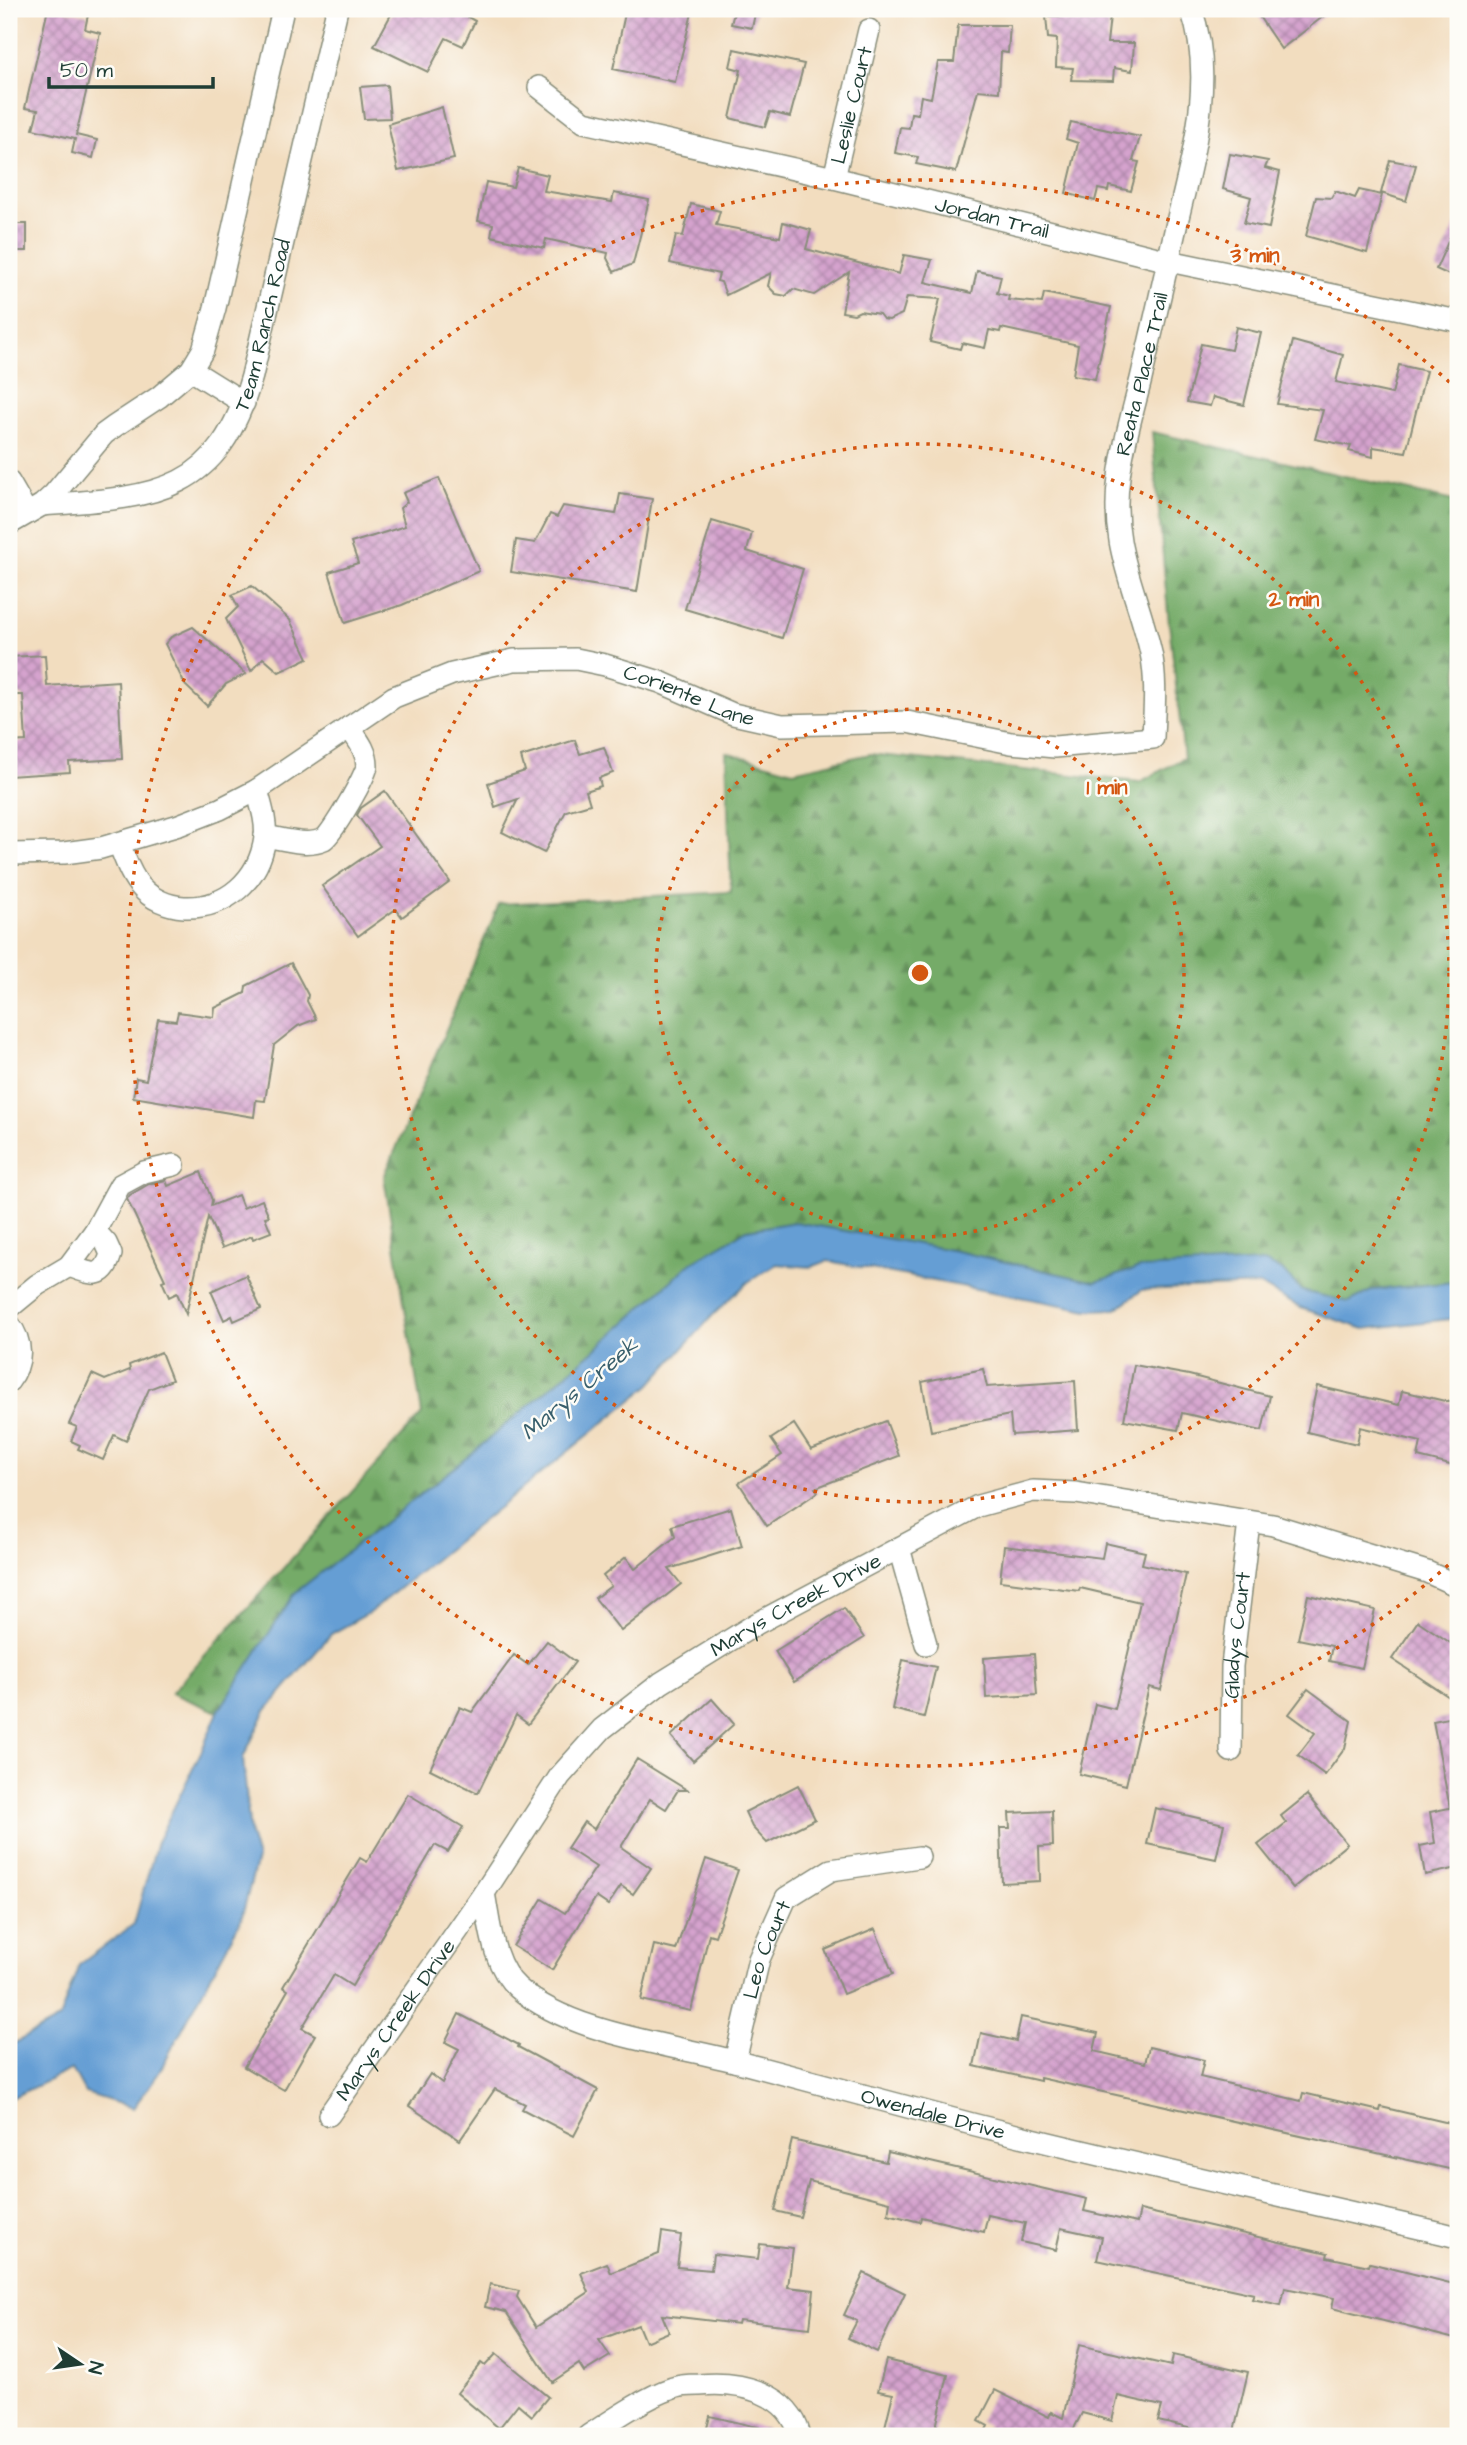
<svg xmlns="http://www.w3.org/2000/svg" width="1467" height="2445" viewBox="0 0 1467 2445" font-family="'Architects Daughter',sans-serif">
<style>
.forest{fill:url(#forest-firs);stroke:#4a744e;stroke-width:2}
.water{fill:#659ed4;stroke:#426e84;stroke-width:2}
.building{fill:url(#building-cross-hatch)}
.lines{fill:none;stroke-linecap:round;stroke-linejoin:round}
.minor-casing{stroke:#888d7a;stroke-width:24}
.minor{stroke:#fff;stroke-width:21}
.ring{fill:none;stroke:#d45610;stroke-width:3.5;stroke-dasharray:3.5 7}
.labels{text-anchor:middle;stroke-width:5;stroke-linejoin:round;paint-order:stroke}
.street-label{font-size:21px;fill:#1f3d34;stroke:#fdfcf7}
.water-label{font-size:23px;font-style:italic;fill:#385f6c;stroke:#fdfcf7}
.centre{fill:#d45610;stroke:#fdfcf7;stroke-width:3.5}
.ring-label{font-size:21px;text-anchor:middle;font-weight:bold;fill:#d45610;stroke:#fdfcf7;stroke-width:5;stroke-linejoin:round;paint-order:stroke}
</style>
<defs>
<pattern id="forest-firs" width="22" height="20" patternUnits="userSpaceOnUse" patternTransform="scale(1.75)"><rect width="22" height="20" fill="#75ab68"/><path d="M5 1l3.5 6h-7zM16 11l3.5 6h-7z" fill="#5f8c56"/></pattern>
<pattern id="building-cross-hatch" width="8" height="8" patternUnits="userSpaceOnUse" patternTransform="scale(1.75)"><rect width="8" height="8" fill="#d5a3ce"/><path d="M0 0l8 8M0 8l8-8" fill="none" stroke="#ac86a8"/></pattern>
</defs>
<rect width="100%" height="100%" fill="#fdfcf7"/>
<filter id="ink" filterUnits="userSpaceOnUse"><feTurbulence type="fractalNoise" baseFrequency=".0143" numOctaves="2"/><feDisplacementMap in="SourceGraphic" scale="14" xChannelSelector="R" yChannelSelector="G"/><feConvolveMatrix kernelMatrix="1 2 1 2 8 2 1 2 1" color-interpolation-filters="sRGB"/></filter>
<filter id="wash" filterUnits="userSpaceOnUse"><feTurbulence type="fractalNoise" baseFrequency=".00686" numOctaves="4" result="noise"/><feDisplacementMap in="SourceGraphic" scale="28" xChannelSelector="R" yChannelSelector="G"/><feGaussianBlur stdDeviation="1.57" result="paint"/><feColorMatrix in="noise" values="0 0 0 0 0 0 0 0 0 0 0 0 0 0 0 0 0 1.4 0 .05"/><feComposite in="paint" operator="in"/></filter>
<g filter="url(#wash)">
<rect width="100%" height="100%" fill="#f2ddbf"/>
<!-- forest -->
<path class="forest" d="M1152 432 1458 502V1280L1455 1282 1373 1290 1349 1303 1302 1291 1282 1270 1140 1268 1095 1282 956 1251 795 1222 747 1230 692 1262 595 1350 459 1464 295 1593 218 1712 171 1693 422 1414 384 1177 499 904 731 892 726 752 793 771 870 754 1140 782 1184 758 1168 614Z"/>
<!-- water -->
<path class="water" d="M795 1222 956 1251 1095 1282 1140 1268 1264 1262 1282 1270 1302 1291 1349 1302 1373 1290 1455 1282 1458 1280V1318L1364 1329 1301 1308 1260 1285 1142 1290 1116 1309 1088 1310 828 1261 810 1267 777 1264 748 1282 713 1315 650 1385 369 1613 331 1634 265 1712 243 1758 250 1835 257 1859 241 1920 158 2074 133 2108 85 2093 72 2069 9 2099V2046L59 2019 79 1965 134 1924 157 1842 202 1750 218 1712 295 1593 459 1464 595 1350 692 1262 747 1230Z"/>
<g id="blocks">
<!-- building -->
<g class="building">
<path d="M48 9H59L88 15 85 29 100 33 76 135 97 140 93 158 72 153 75 139 33 129 38 110 25 108Z"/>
<path d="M394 9H453L475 21 463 46 446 38 428 72 374 46Z"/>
<path d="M626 9H693L675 82 613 69Z"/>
<path d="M735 9H756L752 28 731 24Z"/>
<path d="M1266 9H1333L1281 49 1258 15Z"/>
<path d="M1046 16H1110L1107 43H1134L1132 71 1114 68 1113 81 1071 80 1073 68 1056 67 1057 39 1048 38Z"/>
<path d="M958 25H1010L1008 53 1001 52 999 92 978 90 956 172 916 164 918 157 895 153 900 127 909 128 911 113 918 114 921 96 931 98 938 62H954Z"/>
<path d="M734 49 804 64 790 117 770 112 765 127 730 118 741 70 730 67Z"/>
<path d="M387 85 390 118 364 119 360 87Z"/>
<path d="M442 107 454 159 398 171 388 124Z"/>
<path d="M1071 122 1140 137 1133 161 1139 162 1131 191 1109 186 1108 191 1098 189 1095 201 1066 193 1078 143 1066 139Z"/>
<path d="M1230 154 1268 161 1265 168 1280 172 1269 228 1244 223 1251 197 1223 189Z"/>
<path d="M1390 160 1416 165 1406 201 1381 193Z"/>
<path d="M518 168 548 175 544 191 612 202 614 193 649 200 633 264 614 272 607 258 608 253 546 239 544 248 491 236 493 224 478 221 486 182 513 187Z"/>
<path d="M1359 190 1382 195 1367 253 1306 236 1316 197 1331 198 1335 191 1355 198Z"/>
<path d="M691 204 720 211 716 225 780 237 783 222 811 230 806 249 899 274 904 255 932 260 925 282 972 293 977 271 1001 276 997 293 1009 296 1008 300 1042 303 1044 293 1111 307 1095 379 1073 375 1078 345 1001 328 1000 332 989 330 985 348 962 343 960 349 930 342 940 299 907 297 902 314 889 320 883 319 879 314 860 311 854 314 842 312 849 272 814 295 793 289 786 296 776 294 768 286 771 273 726 295 721 282 717 281 719 274 670 263 676 235 683 236Z"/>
<path d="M1458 219V279L1436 269Z"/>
<rect x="9" y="224" width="18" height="27"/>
<path d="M1236 327 1261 333 1244 405 1213 397 1210 406 1187 402 1201 344 1231 350Z"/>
<path d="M1293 341 1343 355 1336 382 1392 394 1399 365 1426 371 1406 452 1373 447V457L1349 451 1351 446 1315 439 1323 410 1277 404Z"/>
<path d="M439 478 479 571 402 605 345 623 329 572 358 563 351 543 405 526 400 508 407 502 403 493Z"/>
<path d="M620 494 652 499 637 592 511 572 516 540 535 543 550 514 557 517 563 506 616 514Z"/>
<path d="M712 521 752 533 747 551 803 569 782 638 685 609Z"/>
<path d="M252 586 290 620 308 658 279 672 263 658 251 671 226 619 238 607 232 595Z"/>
<path d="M193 627 246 674 226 684 207 706 185 685 165 644 171 637Z"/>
<path d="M45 655 47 686 118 681 122 759 69 762 70 772 9 776V742L26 741 23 695H9V657Z"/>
<path d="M575 740 580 754 604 747 613 773 599 778 601 786 586 791 590 804 566 811 544 853 502 832 518 799 495 807 488 783 525 771 521 757Z"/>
<path d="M385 791 450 882 402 917 396 909 358 936 322 886 380 846 357 815 361 808Z"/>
<path d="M291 963 308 995 307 1001 316 1019 298 1026 274 1045 265 1101 256 1100 254 1117 133 1097 136 1078 146 1080 158 1019 176 1021 178 1012 214 1017 215 1008 245 993 246 986Z"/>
<path d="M201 1172 212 1200 211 1206 238 1195 243 1208 262 1200 269 1216 265 1217 271 1232 253 1239 252 1236 222 1248 208 1217 186 1314 177 1293 169 1297 162 1281 165 1280 127 1199 130 1195 149 1184 166 1180 168 1186Z"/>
<path d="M246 1275 261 1309 234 1321 232 1316 224 1320 211 1291Z"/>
<path d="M161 1352 172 1380 149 1389 126 1441 114 1435 103 1460 78 1449 80 1445 71 1441 77 1427 69 1424 92 1374 105 1380 130 1370 129 1365Z"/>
<path d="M1134 1365 1189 1375 1270 1396 1262 1431 1182 1413 1178 1430 1124 1420Z"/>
<path d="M983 1369 987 1387 1075 1381 1078 1430 1012 1435 1010 1415 931 1431 922 1382Z"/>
<path d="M1317 1386 1399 1405 1402 1391 1458 1404V1467L1418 1457 1421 1442 1360 1427 1357 1444 1307 1432Z"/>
<path d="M886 1421 899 1456 815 1488 818 1492 767 1526 739 1483 782 1455 771 1439 794 1424 811 1450Z"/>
<path d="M731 1508 742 1546 669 1569 681 1584 621 1631 595 1598 611 1586 603 1576 626 1557 635 1569 675 1537 672 1526Z"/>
<path d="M1105 1543 1145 1552 1142 1564 1186 1574 1161 1690 1149 1687 1126 1785 1079 1774 1095 1704 1115 1709 1140 1602 1080 1588 1079 1591 1000 1581 1004 1546 1102 1558Z"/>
<path d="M1308 1595 1375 1610 1362 1668 1329 1661 1332 1646 1298 1639Z"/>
<path d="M844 1608 864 1638 794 1682 775 1651Z"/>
<path d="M1418 1621 1458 1648V1703L1392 1659Z"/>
<path d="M547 1641 575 1662 528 1724 516 1715 478 1793 430 1769 460 1707 472 1712 514 1655 528 1665Z"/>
<path d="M1034 1654 1037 1695 986 1698 984 1658Z"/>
<path d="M903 1660 936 1667 924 1717 892 1709Z"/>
<path d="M1308 1689 1351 1721 1345 1748 1325 1775 1298 1755 1315 1733 1289 1714Z"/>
<path d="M712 1699 734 1724 693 1761 671 1736Z"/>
<path d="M1458 1716V1868L1425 1875 1420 1846 1435 1843 1430 1812 1454 1807 1450 1808 1433 1721Z"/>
<path d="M637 1759 687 1790H678L666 1809 650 1799 621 1847 651 1868 633 1894 621 1886 608 1905 596 1897 552 1970 513 1946 542 1899 565 1913 596 1867 567 1848 584 1822 594 1829Z"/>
<path d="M798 1785 815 1819 767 1843 752 1827 745 1812Z"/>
<path d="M408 1794 463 1827 448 1852 435 1845 352 1986 334 1975 302 2028 315 2035 284 2090 244 2067 288 1990 283 1987 360 1858 367 1862Z"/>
<path d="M1307 1795 1347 1844 1293 1888 1258 1845 1286 1823 1281 1816Z"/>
<path d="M1155 1808 1224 1824 1216 1859 1147 1844Z"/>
<path d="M1052 1811 1053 1846 1039 1847 1040 1881 1002 1883 1000 1828H1010L1009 1813Z"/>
<path d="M706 1859 738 1870 715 1936 709 1934 691 2011 641 2000 654 1945 676 1950Z"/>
<path d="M875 1929 893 1974 843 1994 825 1950Z"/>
<path d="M459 2014 519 2045 518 2047 598 2090 574 2136 522 2109 525 2104 495 2089 460 2140 409 2106 430 2074 442 2083 459 2049 445 2042Z"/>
<path d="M1021 2017 1098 2033 1094 2051 1145 2063 1149 2047 1204 2060 1200 2077 1301 2101 1303 2093 1380 2111 1381 2107 1458 2125V2171L1040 2078V2081L974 2066 981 2033 1016 2041Z"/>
<path d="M792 2140 886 2162 888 2152 1087 2199 1084 2211 1137 2223 1140 2210 1328 2253 1327 2257 1369 2266 1370 2263 1458 2285V2327L1455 2339 1332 2308 1334 2298 1285 2288 1281 2305 1252 2299 1254 2294 1097 2260 1102 2237 1061 2228 1056 2250 1021 2242 1025 2223 988 2215 984 2232 921 2217 920 2222 888 2214 890 2202 809 2181 800 2217 775 2211Z"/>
<path d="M662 2232 681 2235 677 2267 711 2270 713 2254 758 2259 760 2244 793 2248 788 2287 814 2290 810 2328 739 2320 738 2324 662 2315 669 2332 645 2342 638 2325 599 2340 610 2356 584 2372 579 2364 552 2382 506 2312 485 2307 490 2284 519 2291 517 2297 536 2327 589 2292 581 2273 607 2263 611 2273 659 2254Z"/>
<path d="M864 2273 905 2293 877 2352 848 2338 857 2321 844 2315Z"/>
<path d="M1079 2345 1171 2366 1173 2355 1248 2372 1233 2436H1223L1158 2421 1162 2406 1118 2396 1112 2421 1082 2413 1070 2436H983L988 2426 979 2421 995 2390 1049 2417 1051 2412 1063 2418Z"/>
<path d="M496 2354 548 2397 532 2416 518 2404 499 2428 457 2393 481 2363 485 2366Z"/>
<path d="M886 2360 948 2375 934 2436H906L884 2431 893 2394 878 2391Z"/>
<path d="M710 2416 766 2429V2436H705Z"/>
</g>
</g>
</g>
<g filter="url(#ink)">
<use href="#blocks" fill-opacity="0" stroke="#888d7a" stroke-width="2"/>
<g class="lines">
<!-- minor casing -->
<g class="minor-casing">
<g id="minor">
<path id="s1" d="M539 87 584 122 834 178 1169 261 1458 321"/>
<path id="s2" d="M834 178 869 30"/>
<path d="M191 370 244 403"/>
<path d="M9 482 27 513"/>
<path id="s3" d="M42 505C152 497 218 497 252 376L337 9"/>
<path d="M9 524 42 505 54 494 104 434 115 426 159 397 191 370 203 350 215 308 283 9"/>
<path d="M265 836C283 839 307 847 324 839 331 836 367 774 367 766 367 750 357 739 349 727"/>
<path d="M119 844C125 858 130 875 141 887 151 899 168 906 184 907 226 909 259 880 265 838 267 822 261 805 257 790"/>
<path id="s4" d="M9 854 64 853 101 848 179 825 220 809 257 790 394 697 452 674 514 660 576 659 605 665 660 682 733 714 782 725 907 722 1011 743 1055 747 1153 738C1154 710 1157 681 1151 653 1137 590 1109 546 1119 477 1123 444 1133 411 1141 379 1153 325 1166 272 1178 218 1194 151 1215 76 1191 9"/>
<path d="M69 1266C90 1273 103 1282 111 1254L106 1243 95 1231"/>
<path d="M9 1308 37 1285 69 1266 95 1231 120 1185 144 1172 174 1165"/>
<path d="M9 1324C23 1342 23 1363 9 1381"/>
<path d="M899 1548 926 1644"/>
<path id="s5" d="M1231 1751 1232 1666 1249 1522"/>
<path id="s6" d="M484 1893C490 1924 492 1965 518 1988 572 2035 673 2044 742 2063 819 2083 895 2104 972 2124 1133 2165 1296 2199 1458 2237"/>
<path id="s7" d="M735 2061 759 1959 786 1898 831 1870 919 1857"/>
<path id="s8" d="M329 2115 484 1893 560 1776 602 1729 661 1683 756 1624 978 1506 1033 1491 1076 1493 1273 1525 1427 1572 1458 1586"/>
<path d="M588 2436C612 2420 646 2397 673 2388 680 2385 691 2385 699 2385 740 2381 789 2392 800 2436"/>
</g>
</g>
<!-- minor -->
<use href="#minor" class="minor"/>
</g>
</g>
<!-- distance rings -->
<g class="ring">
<circle cx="920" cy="973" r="264"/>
<circle cx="920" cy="973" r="529"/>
<path d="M1456 1558A793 793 0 1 1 1456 388"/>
</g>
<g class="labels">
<!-- street labels -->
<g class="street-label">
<text dy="7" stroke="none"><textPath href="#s2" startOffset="75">Leslie Court</textPath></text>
<text dy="7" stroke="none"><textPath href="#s1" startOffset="476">Jordan Trail</textPath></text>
<text dy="7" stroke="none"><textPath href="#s3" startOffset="324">Team Ranch Road</textPath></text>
<text dy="7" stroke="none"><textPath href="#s4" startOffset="1575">Reata Place Trail</textPath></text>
<text dy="7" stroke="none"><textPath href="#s4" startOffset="732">Coriente Lane</textPath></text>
<text dy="7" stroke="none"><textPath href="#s8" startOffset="704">Marys Creek Drive</textPath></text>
<text dy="7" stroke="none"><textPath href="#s5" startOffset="116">Gladys Court</textPath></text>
<text dy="7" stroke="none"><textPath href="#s7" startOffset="116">Leo Court</textPath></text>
<text dy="7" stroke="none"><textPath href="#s8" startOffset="116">Marys Creek Drive</textPath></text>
<text dy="7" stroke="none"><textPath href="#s6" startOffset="539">Owendale Drive</textPath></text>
</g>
<!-- water labels -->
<g class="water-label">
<text transform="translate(579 1388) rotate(-40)" y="8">Marys Creek</text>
</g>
</g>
<circle cx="920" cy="973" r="10" class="centre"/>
<g class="ring-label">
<text x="1255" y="262">3 min</text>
<text x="1294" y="606">2 min</text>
<text x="1107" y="794">1 min</text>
</g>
<!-- margin -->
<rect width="1467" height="2445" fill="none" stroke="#fdfcf7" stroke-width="35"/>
<!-- north arrow -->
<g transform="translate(80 2364) rotate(103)" stroke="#fdfcf7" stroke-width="5" paint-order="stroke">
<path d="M0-5L12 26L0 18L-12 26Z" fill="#1f3d34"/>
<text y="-10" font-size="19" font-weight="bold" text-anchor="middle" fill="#1f3d34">N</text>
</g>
<!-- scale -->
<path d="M49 77v10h164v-10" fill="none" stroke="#1f3d34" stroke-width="3.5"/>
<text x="60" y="77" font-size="21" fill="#1f3d34" stroke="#fdfcf7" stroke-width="5" paint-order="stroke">50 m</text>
</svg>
